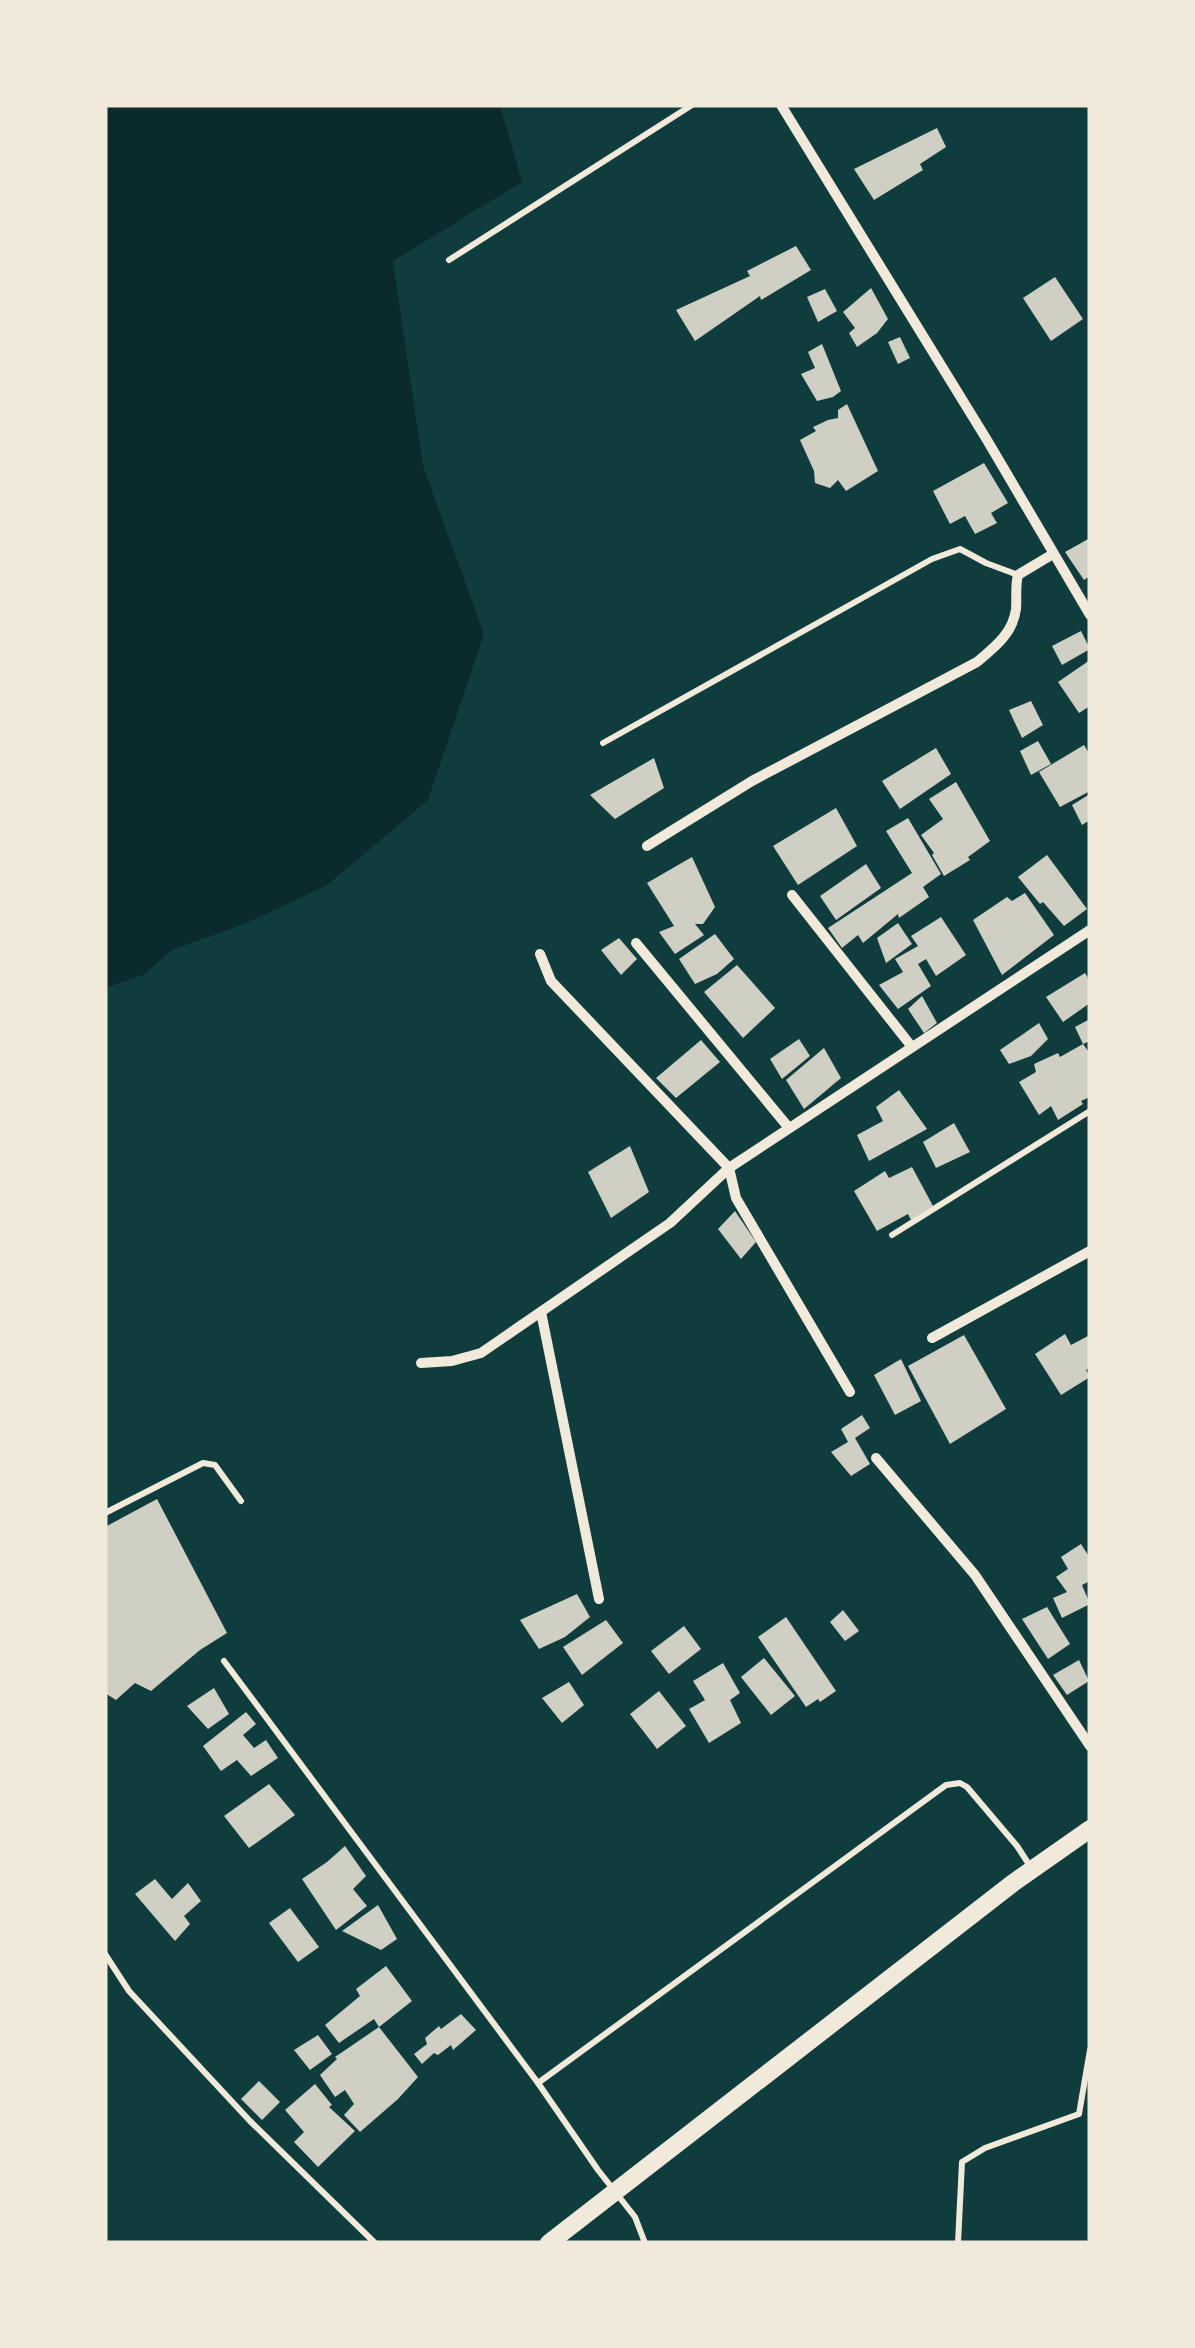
<svg xmlns="http://www.w3.org/2000/svg" width="1195" height="2348" viewBox="0 0 1195 2348" font-family="'DejaVu Sans',sans-serif">
<style>
.water{fill:#0a2a2b}
.building{fill:#cfcfc3}
.lines{fill:none;stroke-linecap:round;stroke-linejoin:round}
.service{stroke:#f1e9da;stroke-width:6}
.minor{stroke:#f1e9da;stroke-width:10}
.tertiary{stroke:#f1e9da;stroke-width:18}
</style>
<rect width="100%" height="100%" fill="#0f3d3e"/>
<!-- water -->
<path class="water" d="M105 105H500L522 182 393 261 423 466 484 634 428 800 326 886 244 924 172 950 143 975 105 988Z"/>
<!-- building -->
<g class="building">
<path d="M937 128 946 147 920 164 923 170 874 200 854 169Z"/>
<path d="M796 246 811 270 761 300 760 296 695 341 676 310 750 276 747 271Z"/>
<path d="M1055 277 1083 319 1051 341 1023 298Z"/>
<path d="M871 288 888 319 877 333 857 347 849 333 855 328 843 312Z"/>
<path d="M825 289 837 311 818 322 807 297Z"/>
<path d="M900 337 910 358 898 364 888 342Z"/>
<path d="M822 344 841 391 833 397 817 401 801 374 815 368 808 352Z"/>
<path d="M847 404 878 471 846 491 838 480 830 488 815 483 814 471 800 440 816 431 813 427 828 420 838 418V410Z"/>
<path d="M984 463 1008 503 991 513 997 523 975 534 965 516 950 524 933 491Z"/>
<path d="M1090 538V576L1084 580 1065 552Z"/>
<path d="M1081 631 1090 649 1062 665 1052 646Z"/>
<path d="M1090 660V706L1079 713 1058 682Z"/>
<path d="M1031 701 1043 725 1022 738 1009 710Z"/>
<path d="M1038 741 1051 764 1031 775 1020 751Z"/>
<path d="M1084 745 1090 755V791L1060 807 1039 772Z"/>
<path d="M936 748 951 774 900 809 882 781Z"/>
<path d="M654 758 664 788 615 819 590 795Z"/>
<path d="M956 782 990 841 968 857 970 860 944 876 932 855 934 853 921 835 943 819 929 799Z"/>
<path d="M1090 794V820L1082 825 1072 805Z"/>
<path d="M836 808 857 846 798 885 773 846Z"/>
<path d="M908 818 941 874 923 887 929 897 899 918 898 914 863 943 858 935 842 948 828 928 912 873 886 831Z"/>
<path d="M1047 855 1087 909 1064 926 1043 902 1040 904 1018 877Z"/>
<path d="M692 857 715 907 703 924H695L704 935 675 954 659 932 674 926 647 883Z"/>
<path d="M866 864 881 888 836 920 820 896Z"/>
<path d="M1025 893 1054 935 1002 975 973 920 1007 897 1012 901Z"/>
<path d="M941 917 966 955 936 976 926 959 918 964 931 986 898 1009 879 985 903 972 895 959 918 946 911 936Z"/>
<path d="M898 923 912 944 886 963 877 938Z"/>
<path d="M715 934 734 959 717 974 695 984 679 959Z"/>
<path d="M619 938 637 959 621 975 601 950Z"/>
<path d="M737 965 775 1008 743 1038 704 992Z"/>
<path d="M1085 973 1090 981V1003L1063 1022 1046 997Z"/>
<path d="M922 996 937 1023 924 1033 908 1009Z"/>
<path d="M1090 1019V1041L1083 1044 1088 1051 1090 1050V1097L1081 1101 1083 1104 1058 1120 1051 1106 1039 1115 1019 1082 1036 1072 1034 1064 1058 1053 1060 1057 1083 1044 1075 1027Z"/>
<path d="M1039 1023 1048 1039 1031 1056 1009 1064 1000 1050Z"/>
<path d="M799 1039 810 1056 782 1079 770 1059Z"/>
<path d="M701 1040 720 1062 676 1098 656 1078Z"/>
<path d="M824 1048 841 1078 804 1109 786 1080Z"/>
<path d="M899 1090 927 1129 869 1161 857 1135 883 1121 876 1107Z"/>
<path d="M954 1123 970 1152 936 1168 923 1142Z"/>
<path d="M630 1146 649 1192 611 1218 588 1172Z"/>
<path d="M912 1167 933 1206 911 1220 908 1214 877 1231 854 1191 885 1171 889 1178Z"/>
<path d="M735 1211 756 1242 741 1259 718 1229Z"/>
<path d="M1065 1334 1071 1345 1088 1336 1090 1340V1367L1086 1370 1090 1377 1061 1395 1035 1354Z"/>
<path d="M964 1335 1006 1409 950 1444 908 1366Z"/>
<path d="M901 1359 921 1401 895 1415 874 1375Z"/>
<path d="M862 1415 870 1428 855 1438 870 1464 851 1476 831 1452 848 1442 841 1429Z"/>
<path d="M157 1499 227 1633 200 1650 151 1691 135 1683 116 1700 105 1693V1527Z"/>
<path d="M1081 1544 1090 1558V1581L1082 1585 1090 1604 1062 1618 1053 1598 1067 1592 1056 1577 1068 1569 1061 1557Z"/>
<path d="M577 1594 590 1617 565 1637 539 1649 520 1620Z"/>
<path d="M1047 1607 1070 1644 1048 1659 1022 1619Z"/>
<path d="M843 1610 859 1631 845 1641 830 1622Z"/>
<path d="M786 1617 836 1691 820 1702 818 1699 806 1707 758 1637Z"/>
<path d="M606 1620 623 1643 582 1675 563 1647Z"/>
<path d="M684 1626 701 1649 669 1674 651 1651Z"/>
<path d="M764 1658 795 1696 771 1715 741 1677Z"/>
<path d="M1079 1660 1089 1681 1067 1695 1053 1675Z"/>
<path d="M723 1663 740 1693 730 1700 741 1723 709 1743 689 1709 705 1700 693 1681Z"/>
<path d="M569 1682 584 1705 562 1723 542 1698Z"/>
<path d="M214 1688 229 1714 208 1729 187 1706Z"/>
<path d="M659 1691 686 1726 657 1749 630 1714Z"/>
<path d="M246 1712 256 1724 243 1735 254 1748 266 1740 278 1758 251 1776 237 1760 221 1771 203 1746Z"/>
<path d="M269 1784 295 1815 249 1848 224 1816Z"/>
<path d="M345 1846 366 1876 353 1889 367 1906 336 1930 302 1879 327 1862Z"/>
<path d="M155 1879 172 1899 188 1883 201 1901 184 1916 190 1924 175 1941 135 1894Z"/>
<path d="M378 1905 397 1939 381 1950 342 1931Z"/>
<path d="M290 1908 319 1947 298 1962 269 1923Z"/>
<path d="M386 1966 412 2001 379 2027 374 2019 339 2043 325 2025 360 1996 356 1989Z"/>
<path d="M461 2014 476 2030 453 2050 451 2045 438 2055 434 2053 422 2064 414 2054 427 2044 425 2038 439 2026 441 2029Z"/>
<path d="M379 2027 418 2077 398 2099 360 2132 344 2115 354 2104 345 2090 335 2097 320 2075 337 2059 335 2057Z"/>
<path d="M318 2035 332 2054 310 2070 294 2050Z"/>
<path d="M259 2081 280 2102 262 2120 241 2099Z"/>
<path d="M315 2084 332 2105 329 2107 355 2131 318 2167 294 2142 304 2132 285 2110Z"/>
</g>
<g class="lines">
<!-- service -->
<g class="service">
<path d="M449 260 692 105"/>
<path d="M603 743 932 559 960 549 986 563 1018 575"/>
<path d="M892 1235 1090 1111"/>
<path d="M105 1513 203 1463 215 1465 241 1501"/>
<path d="M224 1661 538 2083 598 2170 635 2217 645 2243"/>
<path d="M105 1954 129 1991 250 2121 375 2243"/>
<path d="M538 2083 946 1785 960 1783 967 1787 1017 1846 1030 1866"/>
<path d="M958 2243 962 2162 985 2148 1079 2114 1090 2050"/>
</g>
<!-- minor -->
<g class="minor">
<path d="M781 105 987 440 1090 615"/>
<path d="M647 846 752 781 977 662C995 647 1013 633 1016 609 1017 597 1015 586 1018 575L1053 554"/>
<path d="M792 895 912 1047"/>
<path d="M636 943 789 1128"/>
<path d="M540 954 551 981 729 1168 736 1198 850 1392"/>
<path d="M541 1312 599 1599"/>
<path d="M932 1338 1090 1251"/>
<path d="M421 1363 452 1361 481 1353 670 1223 729 1168 1090 930"/>
<path d="M876 1458 975 1575 1090 1746"/>
</g>
<!-- tertiary -->
<path class="tertiary" d="M549 2243 1013 1883 1090 1829"/>
</g>
<!-- border -->
<rect width="1195" height="2348" fill="none" stroke="#f1e9da" stroke-width="215"/>
</svg>
